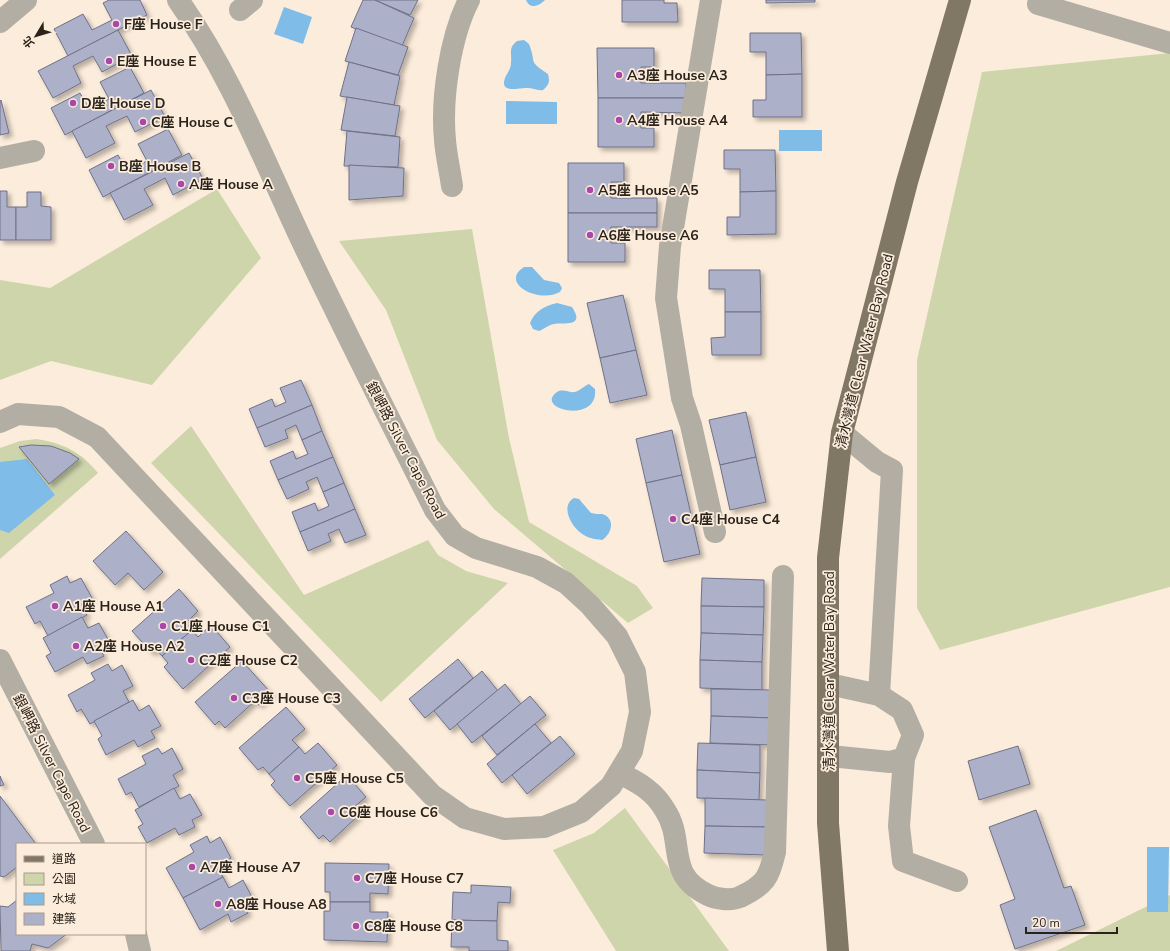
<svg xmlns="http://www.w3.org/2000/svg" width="1170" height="951" viewBox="0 0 1170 951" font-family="'Nunito Sans','Noto Sans TC',sans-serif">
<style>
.green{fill:#ced5ab}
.water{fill:#7fbce8}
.building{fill:#adb0c9;stroke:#6e7188;filter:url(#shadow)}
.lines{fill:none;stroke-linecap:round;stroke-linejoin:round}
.minor{stroke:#b2aea3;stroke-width:22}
.major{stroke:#807764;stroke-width:22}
.poi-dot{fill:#ac46ab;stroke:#fcecdb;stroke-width:1.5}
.labels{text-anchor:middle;stroke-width:3.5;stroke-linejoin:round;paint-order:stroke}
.poi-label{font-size:14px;font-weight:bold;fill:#2a231b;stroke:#fcecdb;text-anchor:start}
.street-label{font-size:14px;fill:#2a231b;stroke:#fcecdb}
</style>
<defs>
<filter id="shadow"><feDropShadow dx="3.5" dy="3.5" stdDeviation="2" flood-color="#0004"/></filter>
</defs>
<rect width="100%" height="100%" fill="#fcecdb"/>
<!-- green -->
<g class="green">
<path d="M1170 53V587L940 650 917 608V360L982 72Z"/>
<path d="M217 189 261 258 152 385 51 361 0 380V280L50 288Z"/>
<path d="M472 229 509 438 529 522 637 586 653 608 628 623 494 509 437 440 386 310 339 241Z"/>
<path d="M191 426 304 595 428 540 438 555 466 571 508 583 381 702 151 463Z"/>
<path d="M37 439C65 444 79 451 98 473L0 559V448L20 441Z"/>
<path d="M625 808 729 951H616L553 850 594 833Z"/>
<path d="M1170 895V951H1056Z"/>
</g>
<!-- water -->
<g class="water">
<path d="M526 0H545C539 6 530 10 526 0Z"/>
<path d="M284 7 312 17 303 44 274 34Z"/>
<path d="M524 40 529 44C537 64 527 60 548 74 550 82 549 85 543 90 537 91 533 88 527 88 521 87 499 95 505 78 507 73 511 69 511 63 512 53 508 48 517 41Z"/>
<path d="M506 101 557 102V124H506Z"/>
<rect x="779" y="130" width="43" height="21"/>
<path d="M524 267H532L544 280 559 283 562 288 560 292C538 304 499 283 524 267Z"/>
<path d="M557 303 572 307C586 328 563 322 554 324 548 325 544 329 539 331L533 329 530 323C535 311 544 306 557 303Z"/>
<path d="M589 384 595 389C599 425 533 409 557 392 563 388 569 393 575 392 581 390 584 386 589 384Z"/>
<path d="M27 459 55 495 9 533 0 530V462Z"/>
<path d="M574 498 579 499 591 513C595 514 598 514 602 514 616 518 612 534 602 540 594 539 587 538 581 533 571 526 560 506 574 498Z"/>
<path d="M1147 847H1169L1168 912H1147Z"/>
</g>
<!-- building -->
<g class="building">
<path d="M109 0H140L147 15 68 56 54 29 83 14 92 30 112 20 103 3Z"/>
<path d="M363 0H375L414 18 402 46 351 27Z"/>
<path d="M375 0H418L410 15Z"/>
<path d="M622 0H664V3H677L678 22H622Z"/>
<path d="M766 0H815V2L766 3Z"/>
<path d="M356 28 408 47 398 75 345 61Z"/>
<path d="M118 30 132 56 102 72 93 56 73 66 81 83 53 98 38 71Z"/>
<path d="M750 33H801L802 74 766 75V52H750Z"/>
<path d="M597 48H654V67H641V83H686V98H598Z"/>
<path d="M349 62 400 76 394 105 340 96Z"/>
<path d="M130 67 144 93 65 135 51 108 80 93 89 109 109 99 100 82Z"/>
<path d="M802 74V117H753V100H766V75Z"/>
<path d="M151 90 165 117 135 132 127 116 106 126 115 143 86 158 72 131Z"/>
<path d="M347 97 400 106 395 136 341 130Z"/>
<path d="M598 98H686V113L641 112V128H654V147H598Z"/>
<path d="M1 100 9 133 0 135V101Z"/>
<path d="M168 129 182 155 103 197 89 170 118 155 127 171 147 161 138 144Z"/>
<path d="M347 131 400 137 398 167 344 166Z"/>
<path d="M724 150H775L776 191 740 192V169H724Z"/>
<path d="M189 153 203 179 173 195 165 178 144 189 153 205 124 220 110 193Z"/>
<path d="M568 163H624V182H611V198H657V213H568Z"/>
<path d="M349 165 404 168 403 196 349 200Z"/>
<path d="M0 191H7V207H16V240H0Z"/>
<path d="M776 191V234L727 235V217H740V192Z"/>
<path d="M27 192H41V206L51 207V240H16V207H27Z"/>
<path d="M568 213H657V227H611V243H625V262H568Z"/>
<path d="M709 270H760L761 312H725V289H709Z"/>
<path d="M623 295 636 350 600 358 587 303Z"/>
<path d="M725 312H761V355H712L711 338 725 337Z"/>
<path d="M636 350 647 395 610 403 600 358Z"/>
<path d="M301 380 312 405 257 428 249 409 272 399 275 407 286 402 280 388Z"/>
<path d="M312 405 322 431 302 440 296 425 285 430 288 438 265 447 257 428Z"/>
<path d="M746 412 756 457 720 465 709 420Z"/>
<path d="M672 430 682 475 646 483 636 439Z"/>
<path d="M322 431 333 457 278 480 270 461 293 451 296 459 308 454 302 440Z"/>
<path d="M31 445 51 446 70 453 79 459 49 484 19 447Z"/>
<path d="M333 457 344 483 323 492 317 477 306 482 309 489 287 499 278 480Z"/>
<path d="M756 457 766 502 730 510 720 465Z"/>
<path d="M682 475 700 554 664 562 646 483Z"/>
<path d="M344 483 355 509 300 532 292 512 315 503 318 511 329 506 323 492Z"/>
<path d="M355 509 366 535 345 543 339 529 328 534 331 541 308 551 300 532Z"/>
<path d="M126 531 163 572 144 590 128 573 115 585 93 561Z"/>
<path d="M67 576 70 583 81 578 92 598 81 604 87 615 48 636 40 621 35 624 26 607 54 593 50 585Z"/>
<path d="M702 578 764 580V607L701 606Z"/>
<path d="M179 589 198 611 186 623 192 630 162 656 156 649 152 653 132 631Z"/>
<path d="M701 606 764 607 763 635 701 633Z"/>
<path d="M82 617 88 628 99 623 110 643 100 649 104 656 87 664 83 657 55 672 46 656 51 653 43 638Z"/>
<path d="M211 625 230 647 183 689 164 667 168 663 162 656 192 630 198 637Z"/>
<path d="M701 633 763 635 762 662 700 660Z"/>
<path d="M458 659 473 678 425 718 409 699Z"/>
<path d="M700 660 762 662V690L700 688Z"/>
<path d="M242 661 272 694 259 705 255 701 225 728 219 721 215 725 195 702Z"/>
<path d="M108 664 112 671 122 665 133 686 123 691 129 702 90 724 81 709 77 712 68 695 95 680 91 673Z"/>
<path d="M482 671 498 691 450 730 434 711Z"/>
<path d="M505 684 521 704 472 743 457 724Z"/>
<path d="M711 689 773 690V718L711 716Z"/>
<path d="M530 696 546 715 497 755 482 736Z"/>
<path d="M133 700 139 711 149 705 161 726 151 731 155 738 138 747 134 740 106 755 98 739 102 736 94 721Z"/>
<path d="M286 707 305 729 292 740 299 747 269 774 263 767 258 770 239 748Z"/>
<path d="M711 716 773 718 772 745 710 743Z"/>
<path d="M535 724 551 743 502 783 487 764Z"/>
<path d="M560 736 575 754 527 794 512 775Z"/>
<path d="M318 743 337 765 290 806 271 785 275 781 269 774 299 747 305 754Z"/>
<path d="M698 743 760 745V773L697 770Z"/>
<path d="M1018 746 1030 784 979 800 968 761Z"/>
<path d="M158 748 162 754 172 748 183 769 173 775 179 786 139 807 131 792 126 795 118 779 146 764 142 756Z"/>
<path d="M697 770 760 773 759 800 697 798Z"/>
<path d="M347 775 366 797 353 808 359 815 330 842 323 835 319 839 300 817Z"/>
<path d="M0 776 4 785 0 786Z"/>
<path d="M174 788 180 799 190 794 202 815 192 820 195 827 179 835 175 828 147 843 138 827 143 824 135 810Z"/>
<path d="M0 796 36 844H17V867L4 877 0 876Z"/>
<path d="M705 798 767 800 766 827 705 826Z"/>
<path d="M1036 810 1064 888 1071 886 1085 925 1015 949 1000 905 1015 899 989 827Z"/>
<path d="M705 826 766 827V855L704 853Z"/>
<path d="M207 836 210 843 220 837 231 858 217 866 223 877 183 898 166 868 194 852 190 845Z"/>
<path d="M325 863 389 864 388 894 370 893V902H330V892H325Z"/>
<path d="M223 877 229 888 243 880 254 901 245 906 248 913 231 922 228 914 200 930 183 898Z"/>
<path d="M471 885 511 887 510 903 498 902 497 921 452 920 453 892 471 893Z"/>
<path d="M17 900V934H67L48 948 32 944 30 951H1L0 906 8 907Z"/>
<path d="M330 902H370V912H388L387 942 324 940V911H330Z"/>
<path d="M452 920 497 921V940L508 941V951H469V947H451Z"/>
</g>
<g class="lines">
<!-- minor -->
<g class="minor">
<path d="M711 0 670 246 666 298 682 398 691 425 715 532"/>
<path d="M1038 4 1170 43"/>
<path d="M240 10 252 0"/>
<path d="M0 22 26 0"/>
<path d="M0 158 34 151"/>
<path d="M452 186C450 171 446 155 445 140 441 99 450 37 469 0"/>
<path d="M0 422 18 414 59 417 97 437 432 795 465 818 504 829 544 827 581 812 611 786 632 751 640 712 635 672 617 636 590 605 566 583 537 567 476 548 455 536 435 510C390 420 344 330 301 239 263 158 230 73 178 0"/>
<path d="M842 433 877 462 892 470 879 695"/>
<path d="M0 660 94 844"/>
<path d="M829 684 879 695 902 710 913 735 904 758 890 762 830 756"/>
<path d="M904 758 899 826 903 861 957 881"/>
<path d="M619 773C638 782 654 791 665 810 686 842 664 874 708 895 716 899 731 901 740 897 765 885 769 878 775 852L783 576"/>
<path d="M136 934 140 951"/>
</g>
<!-- major -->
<path class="major" d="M838 951 828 823V558L842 433 907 182 960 0"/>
</g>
<!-- markers -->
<g class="poi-dot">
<circle cx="116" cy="24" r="4"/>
<circle cx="109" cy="61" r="4"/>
<circle cx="619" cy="75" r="4"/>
<circle cx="73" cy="103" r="4"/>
<circle cx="619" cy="120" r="4"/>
<circle cx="143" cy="122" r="4"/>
<circle cx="111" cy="166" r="4"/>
<circle cx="181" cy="184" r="4"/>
<circle cx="590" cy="190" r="4"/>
<circle cx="590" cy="235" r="4"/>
<circle cx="673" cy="519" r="4"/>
<circle cx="55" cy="606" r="4"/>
<circle cx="163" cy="626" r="4"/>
<circle cx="76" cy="646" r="4"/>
<circle cx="191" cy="660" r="4"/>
<circle cx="234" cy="698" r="4"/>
<circle cx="297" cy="778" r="4"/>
<circle cx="331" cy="812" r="4"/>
<circle cx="192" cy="867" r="4"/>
<circle cx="357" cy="878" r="4"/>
<circle cx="218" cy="904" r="4"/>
<circle cx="356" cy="926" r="4"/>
</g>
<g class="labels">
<!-- poi labels -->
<g class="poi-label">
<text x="124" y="29">F座 House F</text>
<text x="117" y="66">E座 House E</text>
<text x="627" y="80">A3座 House A3</text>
<text x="81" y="108">D座 House D</text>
<text x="627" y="125">A4座 House A4</text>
<text x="151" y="127">C座 House C</text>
<text x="119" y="171">B座 House B</text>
<text x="189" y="189">A座 House A</text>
<text x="598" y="195">A5座 House A5</text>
<text x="598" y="240">A6座 House A6</text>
<text x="681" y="524">C4座 House C4</text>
<text x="63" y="611">A1座 House A1</text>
<text x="171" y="631">C1座 House C1</text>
<text x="84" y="651">A2座 House A2</text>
<text x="199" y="665">C2座 House C2</text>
<text x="242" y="703">C3座 House C3</text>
<text x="305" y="783">C5座 House C5</text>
<text x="339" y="817">C6座 House C6</text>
<text x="200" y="872">A7座 House A7</text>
<text x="365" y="883">C7座 House C7</text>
<text x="226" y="909">A8座 House A8</text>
<text x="364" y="931">C8座 House C8</text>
</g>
<!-- street labels -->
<g class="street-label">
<text transform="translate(864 351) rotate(-76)" y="5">清水灣道 Clear Water Bay Road</text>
<text transform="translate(406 450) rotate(62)" y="5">銀岬路 Silver Cape Road</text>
<text transform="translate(829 671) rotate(-90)" y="5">清水灣道 Clear Water Bay Road</text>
<text transform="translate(52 763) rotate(63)" y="5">銀岬路 Silver Cape Road</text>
</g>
</g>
<!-- legend -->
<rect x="16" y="843" width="130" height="92" fill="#fcecdb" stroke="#a89c8e"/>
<rect x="24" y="856" width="20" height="6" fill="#807764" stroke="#a89c8e"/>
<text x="52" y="863" font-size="12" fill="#2a231b">道路</text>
<rect x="24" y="873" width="20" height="12" fill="#ced5ab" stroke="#a89c8e"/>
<text x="52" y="883" font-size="12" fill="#2a231b">公園</text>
<rect x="24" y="893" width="20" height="12" fill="#7fbce8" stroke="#a89c8e"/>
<text x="52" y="903" font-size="12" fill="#2a231b">水域</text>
<rect x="24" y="913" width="20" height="12" fill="#adb0c9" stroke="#a89c8e"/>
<text x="52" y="923" font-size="12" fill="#2a231b">建築</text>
<!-- north arrow -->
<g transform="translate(36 36) rotate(232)" stroke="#fcecdb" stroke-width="3" paint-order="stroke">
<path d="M0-3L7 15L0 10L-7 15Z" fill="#2a231b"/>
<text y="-6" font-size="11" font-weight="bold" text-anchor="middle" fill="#2a231b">北</text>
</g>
<!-- scale -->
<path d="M1026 927v6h91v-6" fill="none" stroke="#2a231b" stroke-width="2"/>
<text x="1032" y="927" font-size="12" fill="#2a231b" stroke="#fcecdb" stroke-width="3" paint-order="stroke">20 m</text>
</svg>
